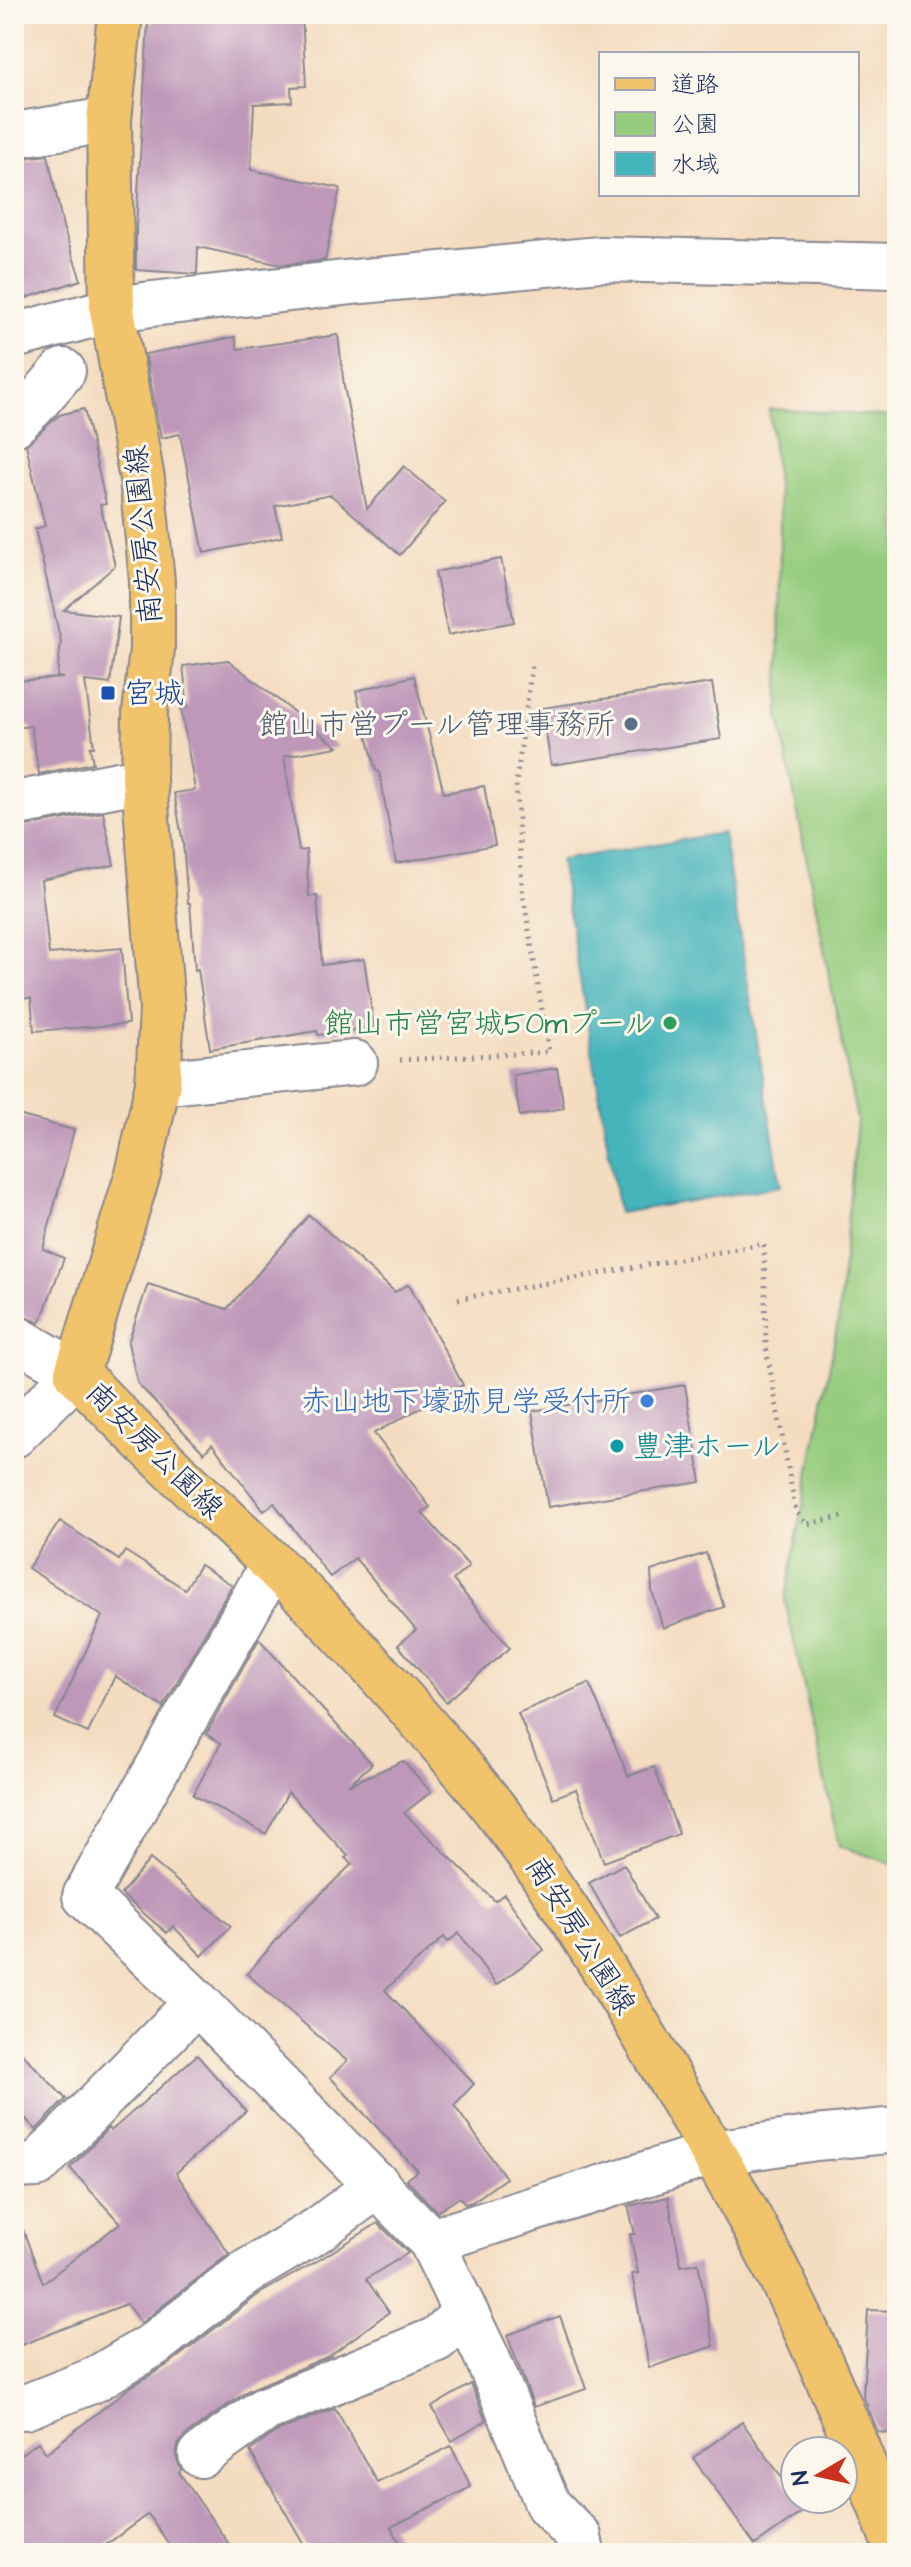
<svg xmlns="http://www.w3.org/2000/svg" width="911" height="2567" viewBox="0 0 911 2567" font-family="'Architects Daughter','Klee One',sans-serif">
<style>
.green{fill:#95cc7e;stroke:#587e6e;stroke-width:2}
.water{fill:#44b4bb;stroke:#30728c;stroke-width:2}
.building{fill:#be97b9}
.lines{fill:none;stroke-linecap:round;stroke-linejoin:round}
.minor-casing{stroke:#88868f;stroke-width:48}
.major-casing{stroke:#88868f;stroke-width:48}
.path{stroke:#88868f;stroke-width:5;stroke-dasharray:2 6;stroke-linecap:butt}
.minor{stroke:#fff;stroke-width:44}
.major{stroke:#f1c36a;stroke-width:44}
.transit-dot{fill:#1a4fb4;stroke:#fbf7ec;stroke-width:3}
.service-dot{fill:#5c6f8a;stroke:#fbf7ec;stroke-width:3}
.leisure-dot{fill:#2e9e5b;stroke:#fbf7ec;stroke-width:3}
.shop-dot{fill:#3f7fe0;stroke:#fbf7ec;stroke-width:3}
.culture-dot{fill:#0f9aa8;stroke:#fbf7ec;stroke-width:3}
.labels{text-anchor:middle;stroke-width:6;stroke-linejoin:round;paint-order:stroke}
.street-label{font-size:30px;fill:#1b2f5e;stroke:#fbf7ec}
.transit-label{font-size:30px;fill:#164399;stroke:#fbf7ec;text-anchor:start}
.service-label{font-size:30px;fill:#4e5e75;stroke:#fbf7ec;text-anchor:end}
.leisure-label{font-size:30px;fill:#27864d;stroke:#fbf7ec;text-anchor:end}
.shop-label{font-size:30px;fill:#366cbe;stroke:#fbf7ec;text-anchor:end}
.culture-label{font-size:30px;fill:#0d838f;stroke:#fbf7ec;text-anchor:start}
</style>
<rect width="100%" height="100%" fill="#fbf7ec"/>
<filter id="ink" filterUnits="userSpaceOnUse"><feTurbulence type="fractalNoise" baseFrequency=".0125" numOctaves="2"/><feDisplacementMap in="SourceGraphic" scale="16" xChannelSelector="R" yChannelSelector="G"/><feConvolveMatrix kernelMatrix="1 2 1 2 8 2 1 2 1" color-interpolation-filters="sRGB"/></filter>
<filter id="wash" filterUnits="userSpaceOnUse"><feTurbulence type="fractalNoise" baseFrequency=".006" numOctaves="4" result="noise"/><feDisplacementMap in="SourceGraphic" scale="32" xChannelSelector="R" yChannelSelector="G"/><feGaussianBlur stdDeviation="1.8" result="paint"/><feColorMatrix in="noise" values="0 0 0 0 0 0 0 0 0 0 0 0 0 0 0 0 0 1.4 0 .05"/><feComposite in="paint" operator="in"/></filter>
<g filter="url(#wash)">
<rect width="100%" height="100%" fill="#f4dcc0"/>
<!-- green -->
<path class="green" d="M769 409 897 417V1865L839 1846 785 1601 838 1322 857 1120 779 716 780 515Z"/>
<!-- water -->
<path class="water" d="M723 833 781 1186 619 1213 560 860Z"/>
<g id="blocks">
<!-- building -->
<g class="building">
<path d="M154 14H302L306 86 291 87 292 102 254 104 251 170 340 188 325 260 281 265 198 247 197 274 136 270V227L148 23H153Z"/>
<path d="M48 155 63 227 81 280 14 302V159Z"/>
<path d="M338 335 344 386 367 509 404 466 445 502 400 555 331 495 275 506 282 537 204 553 180 434 161 438 145 354 235 337 238 349Z"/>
<path d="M84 409 106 504 100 505 115 566 64 610 119 617 110 684 85 681 94 747H90L93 763 39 774 31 726 14 728V681L63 678 57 677 61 642 35 529 45 526 26 445 59 415Z"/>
<path d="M501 559 514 622 448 635 435 572Z"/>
<path d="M228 660 338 747 284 756 299 851 306 850 309 896H317L322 965 364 959 374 1027 318 1035 317 1031 210 1049 198 969 195 970 190 903H188L183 843 174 793 195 790 181 709 188 707 183 666Z"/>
<path d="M414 676 444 793 484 786 495 845 396 863 379 771H376L356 691Z"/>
<path d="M712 683 721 739 551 765 542 708Z"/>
<path d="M103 812 114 865 41 880 49 954 122 948 128 1024 34 1031 31 998 14 999V828Z"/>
<path d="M557 1068 564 1108 520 1116 513 1075Z"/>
<path d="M14 1114 74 1130 43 1249 64 1258 40 1323 14 1312Z"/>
<path d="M309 1215 395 1292 409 1284 463 1385 374 1433 430 1507 422 1513 469 1566 453 1580 510 1648 446 1702 398 1645 416 1630 355 1558 330 1577 274 1503 264 1511 212 1444 204 1453 138 1384 128 1343 148 1284 227 1309Z"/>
<path d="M685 1385 701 1482 548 1507 532 1411Z"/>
<path d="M60 1521 119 1560 125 1551 185 1589 200 1565 232 1585 163 1707 115 1676 88 1733 55 1718 102 1616 28 1568Z"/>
<path d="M706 1553 724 1607 663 1628 652 1591 651 1571Z"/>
<path d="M259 1639 372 1764 348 1785 403 1761 431 1792 404 1813 495 1901 504 1894 544 1950 496 1985 459 1933 448 1942 444 1937 385 1990 474 2084 454 2105 506 2178 472 2202 465 2204 460 2197 437 2212 406 2179 418 2171 330 2077 347 2061 247 1974 294 1920 352 1864 345 1858 348 1856 288 1792 266 1834 193 1795 221 1743 206 1734Z"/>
<path d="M589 1683 628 1776 654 1767 679 1834 604 1862 576 1789 553 1798 518 1713Z"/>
<path d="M150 1859 231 1926 202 1956 173 1926 167 1933 121 1894Z"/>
<path d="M624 1864 655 1919 620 1938 589 1883Z"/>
<path d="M14 2045 66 2099 36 2130 14 2106Z"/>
<path d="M197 2055 246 2111 176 2173 229 2254 141 2323 126 2304 14 2348V2215L17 2214 43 2283 120 2223 70 2168 108 2128 111 2131Z"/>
<path d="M668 2197 681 2266 698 2263 714 2346 649 2368 632 2274 638 2273 630 2234H635L628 2206Z"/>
<path d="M378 2223 408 2253 366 2279 389 2312 329 2356 249 2390 186 2435 178 2445 176 2457 181 2470 179 2472 235 2553H175L148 2514 95 2553H14V2459L38 2442 46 2453 129 2388 169 2364 259 2294 319 2260Z"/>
<path d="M868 2310 897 2311V2434L878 2432 863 2396Z"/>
<path d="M560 2316 586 2389 534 2407 507 2335Z"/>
<path d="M471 2384 486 2421 452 2441 432 2407Z"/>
<path d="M335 2408 377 2482 451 2446 471 2487 391 2527 406 2553H309L250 2451 276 2432Z"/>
<path d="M742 2422 805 2510 755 2545 693 2458Z"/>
</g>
</g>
</g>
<g filter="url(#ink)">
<use href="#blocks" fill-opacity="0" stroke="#88868f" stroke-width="2"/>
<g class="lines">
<!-- minor casing -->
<g class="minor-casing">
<g id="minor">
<path d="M14 135 109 120"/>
<path d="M14 336 112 310 151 304 353 282 600 259 897 266"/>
<path d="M14 424 33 406 63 371"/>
<path d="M14 804 144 779"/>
<path d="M158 1083 355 1063"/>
<path d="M14 1337 77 1373 14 1435"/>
<path d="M273 1564 85 1896 197 2002 431 2241"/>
<path d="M14 2166 37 2165 197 2002"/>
<path d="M25 2407 94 2380 154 2344 245 2273 319 2229 378 2185"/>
<path d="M201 2455 264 2410 437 2339 465 2313"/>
<path d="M582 2553 579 2537 548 2505 486 2355 431 2241 713 2153 816 2138 897 2130"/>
</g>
</g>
<!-- major casing -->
<g class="major-casing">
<path id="major" d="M120 14 109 120 112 310 142 479 152 581V649L145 713 144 779 162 1009 158 1083 139 1170 77 1373C138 1439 205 1499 270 1561 332 1621 392 1687 449 1753 531 1847 595 1952 658 2059 691 2116 725 2172 756 2230 811 2332 856 2441 897 2550"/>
</g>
<!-- path -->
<g class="path">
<path d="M400 1060 549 1052 522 888 516 784 532 665"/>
<path d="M458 1299 764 1244 766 1347 796 1512 806 1524 842 1517"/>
</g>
<!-- minor -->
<use href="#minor" class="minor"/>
<!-- major -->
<use href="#major" class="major"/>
</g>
</g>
<!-- markers -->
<rect class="transit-dot" x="100" y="685" width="16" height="16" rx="4"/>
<circle class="service-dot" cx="631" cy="724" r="8"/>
<circle class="leisure-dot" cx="670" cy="1023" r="8"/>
<circle class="shop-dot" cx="647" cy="1401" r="8"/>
<circle class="culture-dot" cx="617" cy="1446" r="8"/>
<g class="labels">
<!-- street labels -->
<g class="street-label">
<text transform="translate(143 535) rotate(-95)" y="10">南安房公園線</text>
<text transform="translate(155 1450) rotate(45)" y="10">南安房公園線</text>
<text transform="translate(581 1935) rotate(58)" y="10">南安房公園線</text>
</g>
<!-- transit labels -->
<g class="transit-label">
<text x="124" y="703">宮城</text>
</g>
<!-- service labels -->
<g class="service-label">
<text x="615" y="734">館山市営プール管理事務所</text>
</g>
<!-- leisure labels -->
<g class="leisure-label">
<text x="654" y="1033">館山市営宮城50mプール</text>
</g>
<!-- shop labels -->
<g class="shop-label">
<text x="631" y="1411">赤山地下壕跡見学受付所</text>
</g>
<!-- culture labels -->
<g class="culture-label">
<text x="633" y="1456">豊津ホール</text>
</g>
</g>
<!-- margin -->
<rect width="911" height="2567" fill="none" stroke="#fbf7ec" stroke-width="48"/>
<!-- legend -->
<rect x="599" y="52" width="260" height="144" fill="#fbf7ec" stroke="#a1a7b3" stroke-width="2"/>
<rect x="615" y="78" width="40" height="12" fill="#f1c36a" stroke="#a1a7b3" stroke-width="2"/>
<text x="671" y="92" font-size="24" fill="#1b2f5e">道路</text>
<rect x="615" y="112" width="40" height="24" fill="#95cc7e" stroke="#a1a7b3" stroke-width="2"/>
<text x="671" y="132" font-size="24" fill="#1b2f5e">公園</text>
<rect x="615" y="152" width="40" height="24" fill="#44b4bb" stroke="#a1a7b3" stroke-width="2"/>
<text x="671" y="172" font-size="24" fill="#1b2f5e">水域</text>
<!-- north arrow -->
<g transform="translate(819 2475) rotate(261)"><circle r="38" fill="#fbf7ec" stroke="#a1a7b3" stroke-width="2"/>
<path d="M0-6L14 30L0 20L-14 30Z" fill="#c8321e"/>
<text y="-12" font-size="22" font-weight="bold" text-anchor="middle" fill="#1b2f5e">N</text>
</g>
</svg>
